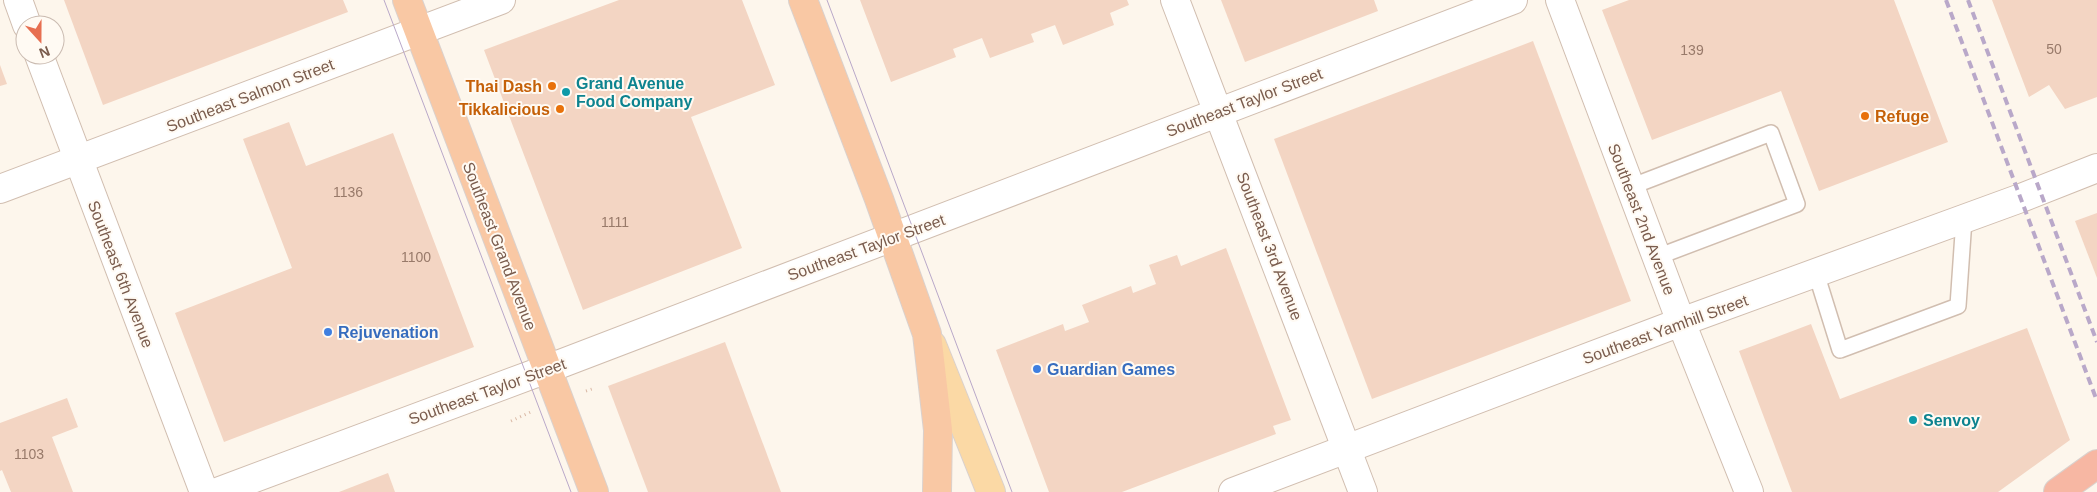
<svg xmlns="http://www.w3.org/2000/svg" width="2097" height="492" viewBox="0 0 2097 492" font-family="Arial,sans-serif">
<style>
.building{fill:#f3d5c3}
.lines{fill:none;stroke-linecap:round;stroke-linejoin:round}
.service-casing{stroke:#d1beb0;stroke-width:18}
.minor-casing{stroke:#d1beb0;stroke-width:30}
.tertiary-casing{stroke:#d1beb0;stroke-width:30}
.primary-casing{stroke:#dad1cd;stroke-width:30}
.trunk-casing{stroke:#dad1cd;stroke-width:30}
.motorway-casing{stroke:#dad1cd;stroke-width:30}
.path{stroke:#d9b8a5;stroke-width:3;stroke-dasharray:1 4;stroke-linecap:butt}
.service{stroke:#fff;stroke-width:15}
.minor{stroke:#fff;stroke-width:28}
.tertiary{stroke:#fff;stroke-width:28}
.primary{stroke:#fbd9a5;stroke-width:28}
.trunk{stroke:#f9c8a4;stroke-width:28}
.motorway{stroke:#f7b7a3;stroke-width:28}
.tram{stroke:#b9a8c9;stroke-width:1}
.rail{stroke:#b9a8c9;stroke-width:4;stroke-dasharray:8 5;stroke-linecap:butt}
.food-dot{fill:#e8710a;stroke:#fffaf3;stroke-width:2}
.culture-dot{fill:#0f9aa8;stroke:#fffaf3;stroke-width:2}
.shop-dot{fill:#3f7fe0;stroke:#fffaf3;stroke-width:2}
.labels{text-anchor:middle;stroke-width:4;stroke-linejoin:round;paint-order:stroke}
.number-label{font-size:14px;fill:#987a6a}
.culture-label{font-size:16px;font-weight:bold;fill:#0d838f;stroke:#fffaf3;text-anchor:start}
.food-label{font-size:16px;font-weight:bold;fill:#c56008;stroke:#fffaf3;text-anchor:end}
.street-label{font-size:16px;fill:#7a5c4d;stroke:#fffaf3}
.shop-label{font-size:16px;font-weight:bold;fill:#366cbe;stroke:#fffaf3;text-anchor:start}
</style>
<rect width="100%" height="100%" fill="#fdf6ec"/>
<!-- building -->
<g class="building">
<path d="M64 0H343L348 12 103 105Z"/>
<path d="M619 0H742L775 85 691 117 742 248 583 310 484 50Z"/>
<path d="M860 0H1127L1129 5 1110 13 1114 25 1063 45 1055 25 1031 34 1034 42 990 58 982 38 953 49 956 57 891 82Z"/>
<path d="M1221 0H1374L1378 11 1245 62Z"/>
<path d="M1629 0H1894L1948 142 1819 191 1781 91 1652 140 1602 10Z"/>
<path d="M1992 0H2097V97L2065 109 2049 85 2029 97Z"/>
<path d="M1533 41 1631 301 1372 399 1274 139Z"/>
<path d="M0 65 7 84 0 86Z"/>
<path d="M289 122 306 166 393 133 474 347 224 442 175 313 292 268 243 139Z"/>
<path d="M2097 213V278L2075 221Z"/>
<path d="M1226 248 1291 420 1273 426 1276 434 1122 492H1049L996 350 1063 324 1065 331 1089 322 1082 305 1131 286 1133 293 1156 284 1149 265 1177 255 1181 266Z"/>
<path d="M1811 324 1840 399 2027 328 2070 440 1998 492H1792L1739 351Z"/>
<path d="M725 342 781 492H648L608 386Z"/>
<path d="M67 398 78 427 52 437 73 492H11L2 470 0 471V423Z"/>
<path d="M388 473 395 492H339Z"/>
</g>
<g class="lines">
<!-- service casing -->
<g class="service-casing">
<g id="service">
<path d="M1630 187 1771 133 1797 204 1657 257"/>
<path d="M1816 273 1840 350 1958 306 1964 219"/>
</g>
</g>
<!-- minor casing -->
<g class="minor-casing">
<g id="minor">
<path d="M18 0 27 25"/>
<path d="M1175 0 1363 492"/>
<path d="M1560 0 1681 322 1749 492"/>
<path d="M39 55 204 492"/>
<path d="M0 189 501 0"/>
<path d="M217 492 547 369"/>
</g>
</g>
<!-- tertiary casing -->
<g class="tertiary-casing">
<g id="tertiary">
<path d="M547 369 1513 0"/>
<path d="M1233 492 1681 322 2021 198 2097 168"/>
</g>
</g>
<!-- primary casing -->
<g class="primary-casing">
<path id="primary" d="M932 345 991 492"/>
</g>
<!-- trunk casing -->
<g class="trunk-casing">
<g id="trunk">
<path d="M407 0 594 492"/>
<path d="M803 0 879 199 927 334 938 430 937 492"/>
</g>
</g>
<!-- motorway casing -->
<g class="motorway-casing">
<path id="motorway" d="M2058 492 2097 464"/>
</g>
<!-- path -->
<g class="path">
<path d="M586 391 595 388"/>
<path d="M511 421 533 411"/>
</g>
<!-- service -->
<use href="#service" class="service"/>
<!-- minor -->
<use href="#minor" class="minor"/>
<!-- tertiary -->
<use href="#tertiary" class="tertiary"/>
<!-- primary -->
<use href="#primary" class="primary"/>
<!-- trunk -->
<use href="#trunk" class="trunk"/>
<!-- motorway -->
<use href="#motorway" class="motorway"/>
<!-- tram -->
<g class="tram">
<path d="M384 0 571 492"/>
<path d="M827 0 1012 492"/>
</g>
<!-- rail -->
<g class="rail">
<path d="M1946 0 2097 401"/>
<path d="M1968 0 2097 342"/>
</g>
</g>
<!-- markers -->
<g class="food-dot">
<circle cx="552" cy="86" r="5"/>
<circle cx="560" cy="109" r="5"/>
<circle cx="1865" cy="116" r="5"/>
</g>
<g class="culture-dot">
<circle cx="566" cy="92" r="5"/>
<circle cx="1913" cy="420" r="5"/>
</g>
<g class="shop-dot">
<circle cx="328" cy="332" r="5"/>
<circle cx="1037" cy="369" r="5"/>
</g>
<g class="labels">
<!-- number labels -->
<g class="number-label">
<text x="2054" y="54">50</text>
<text x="1692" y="55">139</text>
<text x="348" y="197">1136</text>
<text x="615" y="227">1111</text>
<text x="416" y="262">1100</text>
<text x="29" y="459">1103</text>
</g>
<!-- culture labels -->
<g class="culture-label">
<text x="576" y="89">Grand Avenue<tspan x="576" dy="18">Food Company</tspan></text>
<text x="1923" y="426">Senvoy</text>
</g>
<!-- food labels -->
<g class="food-label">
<text x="542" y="92">Thai Dash</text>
<text x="550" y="115">Tikkalicious</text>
<text x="1875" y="122" text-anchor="start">Refuge</text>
</g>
<!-- street labels -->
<g class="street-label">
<text transform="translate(250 95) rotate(-21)" y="6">Southeast Salmon Street</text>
<text transform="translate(1244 102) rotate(-21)" y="6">Southeast Taylor Street</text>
<text transform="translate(1642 219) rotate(69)" y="6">Southeast 2nd Avenue</text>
<text transform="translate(500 246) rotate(69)" y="6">Southeast Grand Avenue</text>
<text transform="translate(1270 246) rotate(69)" y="6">Southeast 3rd Avenue</text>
<text transform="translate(866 247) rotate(-20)" y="6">Southeast Taylor Street</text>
<text transform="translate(121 274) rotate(69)" y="6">Southeast 6th Avenue</text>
<text transform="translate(1665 329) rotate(-20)" y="6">Southeast Yamhill Street</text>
<text transform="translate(487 391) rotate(-20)" y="6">Southeast Taylor Street</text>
</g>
<!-- shop labels -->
<g class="shop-label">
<text x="338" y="338">Rejuvenation</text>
<text x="1047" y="375">Guardian Games</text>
</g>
</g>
<!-- north arrow -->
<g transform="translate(40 40) rotate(159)"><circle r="24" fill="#fffaf3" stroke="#cabbb1"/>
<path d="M0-4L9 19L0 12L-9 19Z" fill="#e76f51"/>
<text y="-8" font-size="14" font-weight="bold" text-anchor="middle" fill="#7a5c4d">N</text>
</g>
</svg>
